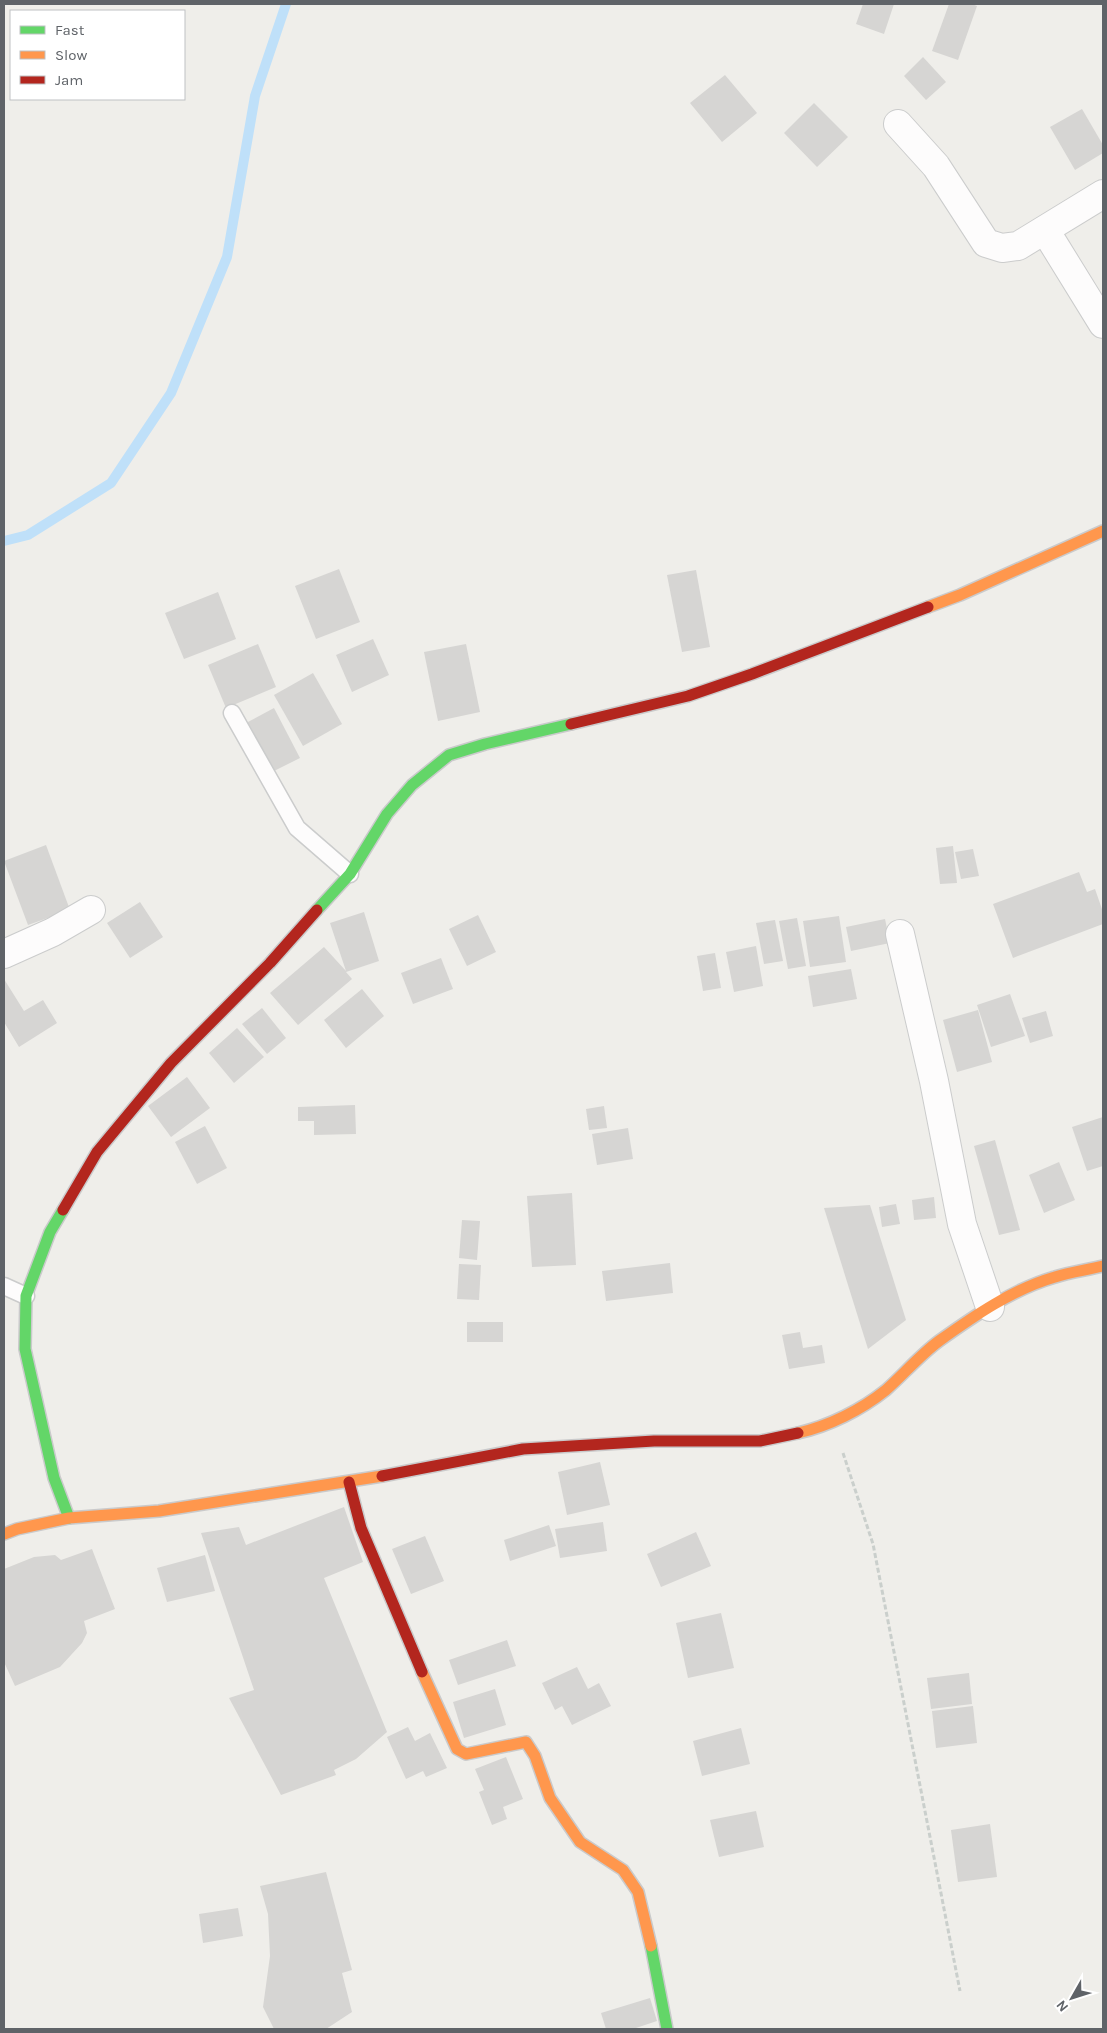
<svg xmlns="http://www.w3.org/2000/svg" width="1107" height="2033" viewBox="0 0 1107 2033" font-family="Karla,sans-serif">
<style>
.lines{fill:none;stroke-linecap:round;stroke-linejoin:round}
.stream{stroke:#bfe0f9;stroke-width:10}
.building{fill:#d6d5d3}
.lane-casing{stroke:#cbcccc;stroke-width:19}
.street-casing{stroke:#cbcccc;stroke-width:30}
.fast-casing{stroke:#cacacb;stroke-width:14}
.slow-casing{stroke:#cacacb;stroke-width:14}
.jam-casing{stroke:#cacacb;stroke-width:14}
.path{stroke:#cacfcc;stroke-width:3;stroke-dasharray:5 2.5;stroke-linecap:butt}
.lane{stroke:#fdfcfc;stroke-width:16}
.street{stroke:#fdfcfc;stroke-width:28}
.fast{stroke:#63d668;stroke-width:11}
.slow{stroke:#ff974d;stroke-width:11}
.jam{stroke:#b3261e;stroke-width:11}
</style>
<rect width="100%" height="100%" fill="#efeeea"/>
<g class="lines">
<!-- stream -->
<path class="stream" d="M4 541 28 535 111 483 171 393 227 257 255 96 286 4"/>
</g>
<!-- building -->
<g class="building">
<path d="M863 4H894L884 34 856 24Z"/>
<path d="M949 4H972L977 6 958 60 932 51Z"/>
<path d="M923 57 946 82 926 100 904 76Z"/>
<path d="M725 75 757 113 722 142 690 103Z"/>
<path d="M814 103 848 137 817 167 784 133Z"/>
<path d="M1082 109 1103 145V153L1075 170 1050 127Z"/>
<path d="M339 569 360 622 316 639 295 586Z"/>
<path d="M696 570 710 647 682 652 667 575Z"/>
<path d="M218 592 236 639 184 659 165 613Z"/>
<path d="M373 639 389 675 352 692 336 655Z"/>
<path d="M258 644 276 687 226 708 208 665Z"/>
<path d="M466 644 480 712 438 721 424 652Z"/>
<path d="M313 673 342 724 303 746 274 695Z"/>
<path d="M274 708 300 758 272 772 246 723Z"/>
<path d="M46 845 70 910 28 925 4 861Z"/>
<path d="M953 846 957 883 940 884 936 848Z"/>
<path d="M973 849 979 876 961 879 955 852Z"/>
<path d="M1079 872 1087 892 1095 889 1103 912V924L1013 958 993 904Z"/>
<path d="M140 902 163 937 130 958 107 923Z"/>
<path d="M364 912 379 961 346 972 352 979 298 1025 270 993 324 947 346 971 330 923Z"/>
<path d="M478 915 496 952 467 966 449 929Z"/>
<path d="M839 916 846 962 810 967 803 921Z"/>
<path d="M797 918 806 966 788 969 779 921Z"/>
<path d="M885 919 890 943 851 951 846 927Z"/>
<path d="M775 920 783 961 764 964 756 923Z"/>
<path d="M756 946 763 986 734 992 726 952Z"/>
<path d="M715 953 721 988 703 991 697 956Z"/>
<path d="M441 958 453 989 413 1004 401 973Z"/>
<path d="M851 969 857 999 813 1007 808 976Z"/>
<path d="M4 979 24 1011 43 1000 57 1023 19 1047 4 1022Z"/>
<path d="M362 989 384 1016 346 1048 324 1020Z"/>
<path d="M1010 994 1025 1036 991 1047 977 1005Z"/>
<path d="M262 1008 286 1038 267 1054 242 1024Z"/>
<path d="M978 1010 992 1062 957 1072 943 1020Z"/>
<path d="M1046 1011 1053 1036 1030 1043 1022 1018Z"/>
<path d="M237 1028 264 1057 234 1083 209 1053Z"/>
<path d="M187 1077 210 1108 171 1137 148 1106Z"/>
<path d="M355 1105 356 1134 314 1135V1121H298V1107Z"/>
<path d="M604 1106 607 1128 589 1130 586 1109Z"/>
<path d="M1103 1117V1166L1087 1171 1072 1127Z"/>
<path d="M205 1126 227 1168 197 1184 175 1142Z"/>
<path d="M628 1128 633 1159 597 1165 592 1134Z"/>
<path d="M995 1140 1020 1230 999 1235 974 1146Z"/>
<path d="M1059 1162 1075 1200 1044 1213 1029 1175Z"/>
<path d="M572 1193 576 1265 532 1267 527 1196Z"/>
<path d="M934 1197 936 1218 914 1220 912 1200Z"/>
<path d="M896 1204 900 1224 882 1227 879 1207Z"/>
<path d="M870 1205 906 1320 868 1349 824 1208Z"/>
<path d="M462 1220 480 1221 477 1260 459 1258Z"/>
<path d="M670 1263 673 1293 606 1301 602 1271Z"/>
<path d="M459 1264 481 1265 479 1300 457 1299Z"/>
<rect x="467" y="1322" width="36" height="20"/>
<path d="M800 1332 803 1348 822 1345 825 1363 789 1369 782 1335Z"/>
<path d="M600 1462 610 1505 567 1515 558 1472Z"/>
<path d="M344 1507 363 1562 324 1578 387 1732 356 1759 334 1770 336 1775 281 1795 229 1698 254 1690 201 1533 239 1527 246 1545Z"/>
<path d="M603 1522 607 1551 560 1558 555 1529Z"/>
<path d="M549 1525 556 1546 510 1561 504 1540Z"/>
<path d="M696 1532 711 1566 661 1587 647 1554Z"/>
<path d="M425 1536 444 1581 411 1594 392 1549Z"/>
<path d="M92 1549 115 1609 84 1621 87 1633 82 1643 60 1667 15 1686 4 1662V1569L34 1557 55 1555 61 1560Z"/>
<path d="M205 1555 215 1591 167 1602 157 1568Z"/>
<path d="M721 1613 734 1668 688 1678 676 1623Z"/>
<path d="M507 1640 516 1666 458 1685 449 1660Z"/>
<path d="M577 1667 588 1689 599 1683 611 1706 572 1725 562 1706 555 1710 542 1683Z"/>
<path d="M969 1673 972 1704 931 1709 927 1678Z"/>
<path d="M495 1689 506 1725 464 1738 453 1702Z"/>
<path d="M973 1706 977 1743 936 1748 932 1711Z"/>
<path d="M408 1727 415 1741 430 1733 447 1768 426 1777 423 1771 406 1779 387 1737Z"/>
<path d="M741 1728 750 1764 702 1776 693 1741Z"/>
<path d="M506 1757 523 1799 503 1807 507 1819 492 1825 479 1792 484 1790 475 1769Z"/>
<path d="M756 1811 764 1847 719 1857 710 1820Z"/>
<path d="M990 1824 997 1877 958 1882 951 1830Z"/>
<path d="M326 1872 352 1970 342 1973 352 2012 326 2029H274L263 2007 270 1956 268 1914 260 1886Z"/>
<path d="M238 1908 243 1936 203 1943 199 1914Z"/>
<path d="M650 1998 657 2021 633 2029H606L601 2013Z"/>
</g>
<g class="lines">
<!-- lane casing -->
<g class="lane-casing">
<g id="lane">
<path d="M232 713 297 828 350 874"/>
<path d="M4 1286 26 1296"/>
</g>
</g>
<!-- street casing -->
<g class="street-casing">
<g id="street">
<path d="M898 124 936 166 986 243 1002 248 1018 246 1103 194"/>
<path d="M1045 230 1103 324"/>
<path d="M900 934 934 1081 962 1224 990 1307"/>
<path d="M4 954 53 932 91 910"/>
</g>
</g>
<!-- fast casing -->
<g class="fast-casing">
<g id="fast">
<path d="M317 910 350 874 387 814 412 785 449 755 485 744 571 724"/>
<path d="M63 1210 50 1232 26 1296 25 1349 54 1478 69 1518"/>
<path d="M651 1946 667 2029"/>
</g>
</g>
<!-- slow casing -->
<g class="slow-casing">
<g id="slow">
<path d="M928 607 960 595 1103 531"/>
<path d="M798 1433C829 1426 861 1410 886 1390 904 1374 920 1355 939 1341 974 1316 1013 1289 1055 1277 1070 1272 1087 1270 1103 1266"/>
<path d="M4 1534 17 1529 69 1518 159 1511 382 1476"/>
<path d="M422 1672 457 1749 466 1754 526 1742 535 1756 550 1798 580 1842 623 1870 638 1892 651 1946"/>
</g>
</g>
<!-- jam casing -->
<g class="jam-casing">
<g id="jam">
<path d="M571 724 688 696 752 674 928 607"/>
<path d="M63 1210 97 1152 171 1063 270 963 317 910"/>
<path d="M382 1476 523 1449 654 1441H760L798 1433"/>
<path d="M349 1482 361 1528 422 1672"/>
</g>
</g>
<!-- path -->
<path class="path" d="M843 1453 873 1544 960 1991"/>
<!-- lane -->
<use href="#lane" class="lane"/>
<!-- street -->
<use href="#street" class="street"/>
<!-- fast -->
<use href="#fast" class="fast"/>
<!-- slow -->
<use href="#slow" class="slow"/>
<!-- jam -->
<use href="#jam" class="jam"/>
</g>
<!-- border -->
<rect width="1107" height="2033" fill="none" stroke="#5f6368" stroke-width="10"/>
<!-- legend -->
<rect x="10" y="10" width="175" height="90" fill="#ffffff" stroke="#bfc1c3"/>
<rect x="20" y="26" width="25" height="8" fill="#63d668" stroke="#bfc1c3"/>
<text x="55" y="35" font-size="15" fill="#5f6368">Fast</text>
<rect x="20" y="51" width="25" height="8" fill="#ff974d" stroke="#bfc1c3"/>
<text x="55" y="60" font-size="15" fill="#5f6368">Slow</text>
<rect x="20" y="76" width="25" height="8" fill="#b3261e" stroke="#bfc1c3"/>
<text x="55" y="85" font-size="15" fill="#5f6368">Jam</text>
<!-- north arrow -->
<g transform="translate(1072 1998) rotate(231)" stroke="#ffffff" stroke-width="4" paint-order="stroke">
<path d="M0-4L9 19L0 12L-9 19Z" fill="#5f6368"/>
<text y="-8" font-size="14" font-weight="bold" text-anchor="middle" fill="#5f6368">N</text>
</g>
</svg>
